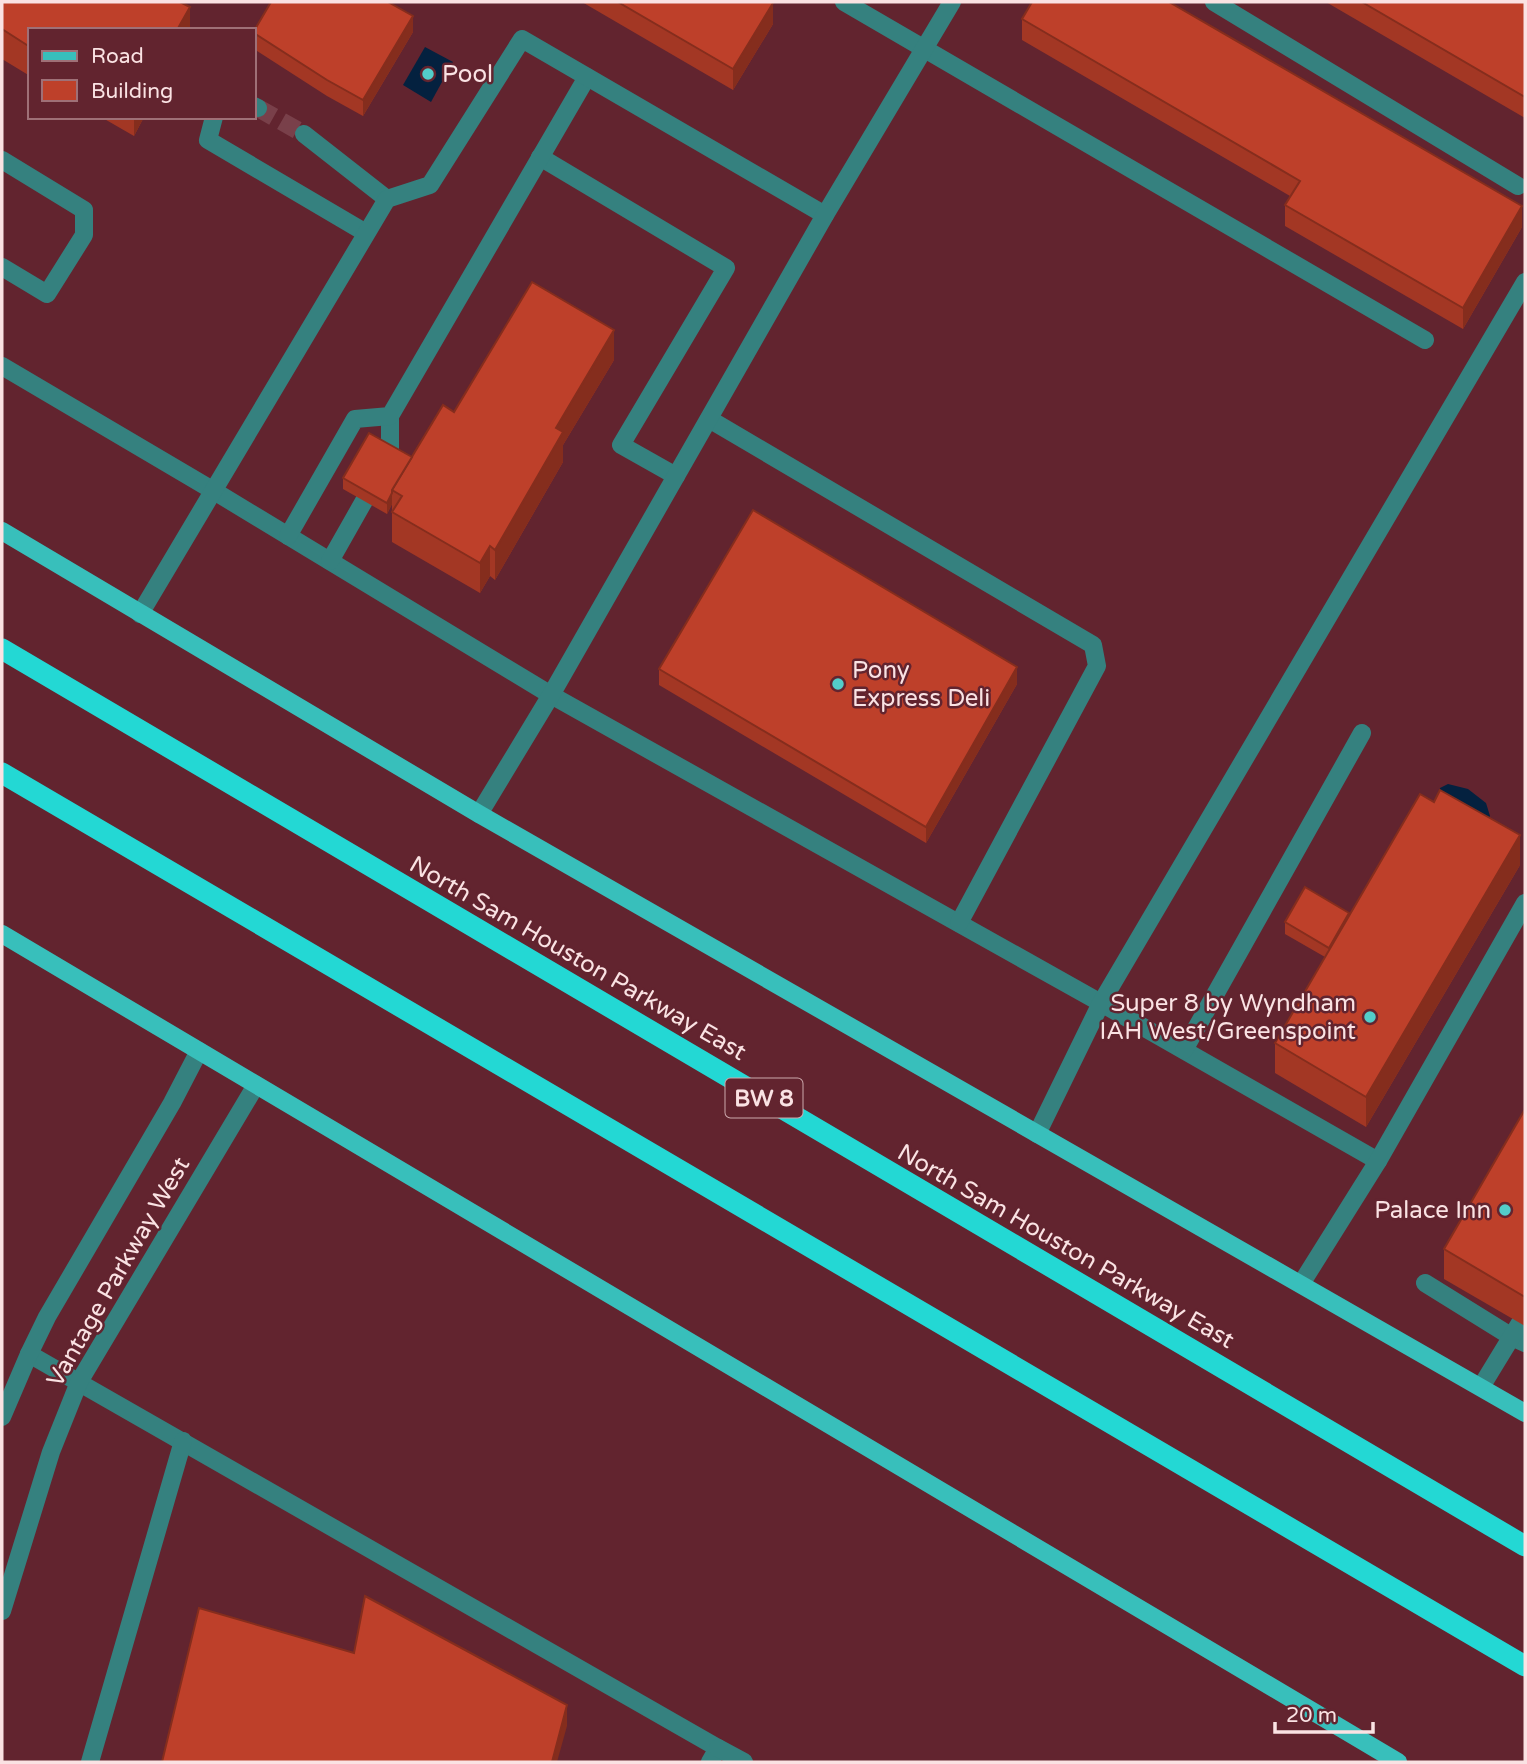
<svg xmlns="http://www.w3.org/2000/svg" width="1527" height="1764" viewBox="0 0 1527 1764" font-family="'Varela Round',sans-serif">
<style>
.water{fill:#04213f}
.lines{fill:none;stroke-linecap:round;stroke-linejoin:round}
.minor-tunnel{stroke:#79404a;stroke-width:18;stroke-dasharray:18 9;stroke-linecap:butt}
.minor{stroke:#35817f;stroke-width:18}
.major{stroke:#38bfbb;stroke-width:18}
.highway{stroke:#23d8d4;stroke-width:21}
.wall{fill:#a33724}
.shaded-wall{fill:#852d1d}
.building{fill:#be402a;stroke:#852d1d;stroke-width:2}
.poi-dot{fill:#53cdc9;stroke:#62242f;stroke-width:2.5}
.labels{text-anchor:middle;stroke-width:5;stroke-linejoin:round;paint-order:stroke}
.shield{fill:#62242f;stroke:#cca9ad;stroke-width:2}
.shield-label{font-size:23px;font-weight:bold;fill:#fae2e3}
.poi-label{font-size:24px;fill:#fae2e3;stroke:#62242f;text-anchor:start}
.street-label{font-size:24px;fill:#fae2e3;stroke:#62242f}
</style>
<rect width="100%" height="100%" fill="#62242f"/>
<!-- water -->
<g class="water">
<path d="M425 47 453 62 431 102 403 85Z"/>
<path d="M1448 784 1468 789 1486 803 1490 816 1484 825 1436 799 1440 788Z"/>
</g>
<g class="lines">
<!-- minor-tunnel -->
<path class="minor-tunnel" d="M258 108 304 134"/>
<!-- minor -->
<g class="minor">
<path d="M844 2 1425 340"/>
<path d="M1214 2 1518 186"/>
<path d="M254 106 258 108"/>
<path d="M214 117 208 140 366 233"/>
<path d="M304 134 387 199"/>
<path d="M540 157 726 268 621 445 676 476"/>
<path d="M2 160 84 210V235L47 294 2 267"/>
<path d="M2 366 214 491 551 695 1101 1003 1378 1161"/>
<path d="M390 416V456"/>
<path d="M709 419 1093 645 1097 666 959 923"/>
<path d="M288 536 355 419 390 416 587 77"/>
<path d="M330 561 364 501"/>
<path d="M140 614 387 199 430 185 522 39 825 215"/>
<path d="M479 814 551 695 825 215 952 2"/>
<path d="M1184 1050 1362 733"/>
<path d="M1037 1134 1101 1003 1525 282"/>
<path d="M1425 1283 1512 1337 1525 1343"/>
<path d="M1301 1284 1378 1161 1525 903"/>
<path d="M29 1354 718 1748 710 1762"/>
<path d="M1481 1387 1520 1323"/>
<path d="M2 1417 29 1354 47 1317 172 1103 199 1051"/>
<path d="M2 1611 51 1452 79 1382 256 1085"/>
<path d="M718 1748 744 1762"/>
<path d="M90 1762 183 1441"/>
</g>
<!-- major -->
<g class="major">
<path d="M2 531 479 814 1525 1413"/>
<path d="M2 934 1398 1762"/>
</g>
<!-- highway -->
<g class="highway">
<path d="M2 649 1525 1546"/>
<path d="M2 773 1525 1666"/>
</g>
</g>
<!-- wall -->
<g class="wall">
<path d="M2 2 190 30H30V76L2 59Z"/>
<path d="M582 2H772L773 24 733 90Z"/>
<path d="M1326 2H1525V118Z"/>
<path d="M1022 19 1522 227 1463 329 1285 226V205L1290 196 1022 40Z"/>
<path d="M254 31 413 32 363 116 327 96 254 49Z"/>
<path d="M101 117H144L134 136Z"/>
<path d="M614 360 563 445V462L495 580 490 576 480 593 392 542V504L387 514 343 489V478L412 457 454 412Z"/>
<path d="M659 669 1017 684 926 843 659 685Z"/>
<path d="M1520 865 1366 1127 1275 1073V1043L1325 957 1285 934V922L1349 916Z"/>
<path d="M1525 1111V1326L1444 1279V1249Z"/>
</g>
<!-- shaded-wall -->
<g class="shaded-wall">
<path d="M773 3V24L733 90V69Z"/>
<path d="M190 7V30H177Z"/>
<path d="M413 16V32L363 116V100Z"/>
<path d="M134 117H144L134 136Z"/>
<path d="M1522 206V227L1463 329V308Z"/>
<path d="M614 330V360L563 445V462L495 580V550L556 428Z"/>
<path d="M392 493V504L387 514V503Z"/>
<path d="M490 546V576L480 593V563Z"/>
<path d="M1017 667V684L926 843V827Z"/>
<path d="M1520 835V865L1366 1127V1097Z"/>
<path d="M567 1705V1726L557 1762H552Z"/>
</g>
<!-- building -->
<g class="building">
<path d="M2 2H180L190 7 177 30H30V47L2 29Z"/>
<path d="M271 2H388L413 16 363 100 327 80 254 33V31Z"/>
<path d="M618 2H772L773 3 733 69Z"/>
<path d="M1032 2H1169L1522 206 1463 308 1285 205 1300 181 1022 19Z"/>
<path d="M1362 2H1525V97Z"/>
<path d="M532 282 614 330 556 428 563 432 495 550 490 546 480 563 392 512 402 496 392 490 443 405 454 412Z"/>
<path d="M369 433 412 457 392 490V493L387 503 343 478Z"/>
<path d="M753 510 1017 667 926 827 659 669Z"/>
<path d="M1440 790 1520 835 1366 1097 1275 1043 1420 794 1434 802Z"/>
<path d="M1305 887 1349 913 1329 948 1285 922Z"/>
<path d="M1524 1111H1525V1297L1444 1249Z"/>
<path d="M365 1596 567 1705 552 1762H162L199 1608 354 1653Z"/>
</g>
<!-- markers -->
<g class="poi-dot">
<circle cx="428" cy="74" r="7"/>
<circle cx="838" cy="684" r="7"/>
<circle cx="1370" cy="1017" r="7"/>
<circle cx="1505" cy="1210" r="7"/>
</g>
<g class="labels">
<!-- shield labels -->
<rect class="shield" x="725.5" y="1078.5" width="77" height="39" rx="5"/>
<g class="shield-label">
<text x="764" y="1106">BW 8</text>
</g>
<!-- poi labels -->
<g class="poi-label">
<text x="442" y="82">Pool</text>
<text x="852" y="678">Pony<tspan x="852" dy="28">Express Deli</tspan></text>
<text x="1356" y="1011" text-anchor="end">Super 8 by Wyndham<tspan x="1356" dy="28">IAH West/Greenspoint</tspan></text>
<text x="1491" y="1218" text-anchor="end">Palace Inn</text>
</g>
<!-- street labels -->
<g class="street-label">
<text transform="translate(578 958) rotate(30)" y="8">North Sam Houston Parkway East</text>
<text transform="translate(1066 1246) rotate(30)" y="8">North Sam Houston Parkway East</text>
<text transform="translate(118 1272) rotate(-60)" y="8">Vantage Parkway West</text>
</g>
</g>
<!-- border -->
<rect width="1527" height="1764" fill="none" stroke="#fae2e3" stroke-width="7"/>
<!-- legend -->
<rect x="28" y="28" width="228" height="91" fill="#62242f" stroke="#9f7077" stroke-width="2"/>
<rect x="42" y="51" width="35" height="10" fill="#38bfbb" stroke="#9f7077" stroke-width="2"/>
<text x="91" y="63" font-size="21" fill="#fae2e3">Road</text>
<rect x="42" y="80" width="35" height="21" fill="#be402a" stroke="#9f7077" stroke-width="2"/>
<text x="91" y="98" font-size="21" fill="#fae2e3">Building</text>
<!-- scale -->
<path d="M1275 1722v10h98v-10" fill="none" stroke="#fae2e3" stroke-width="3.5"/>
<text x="1286" y="1722" font-size="21" fill="#fae2e3" stroke="#62242f" stroke-width="5" paint-order="stroke">20 m</text>
</svg>
